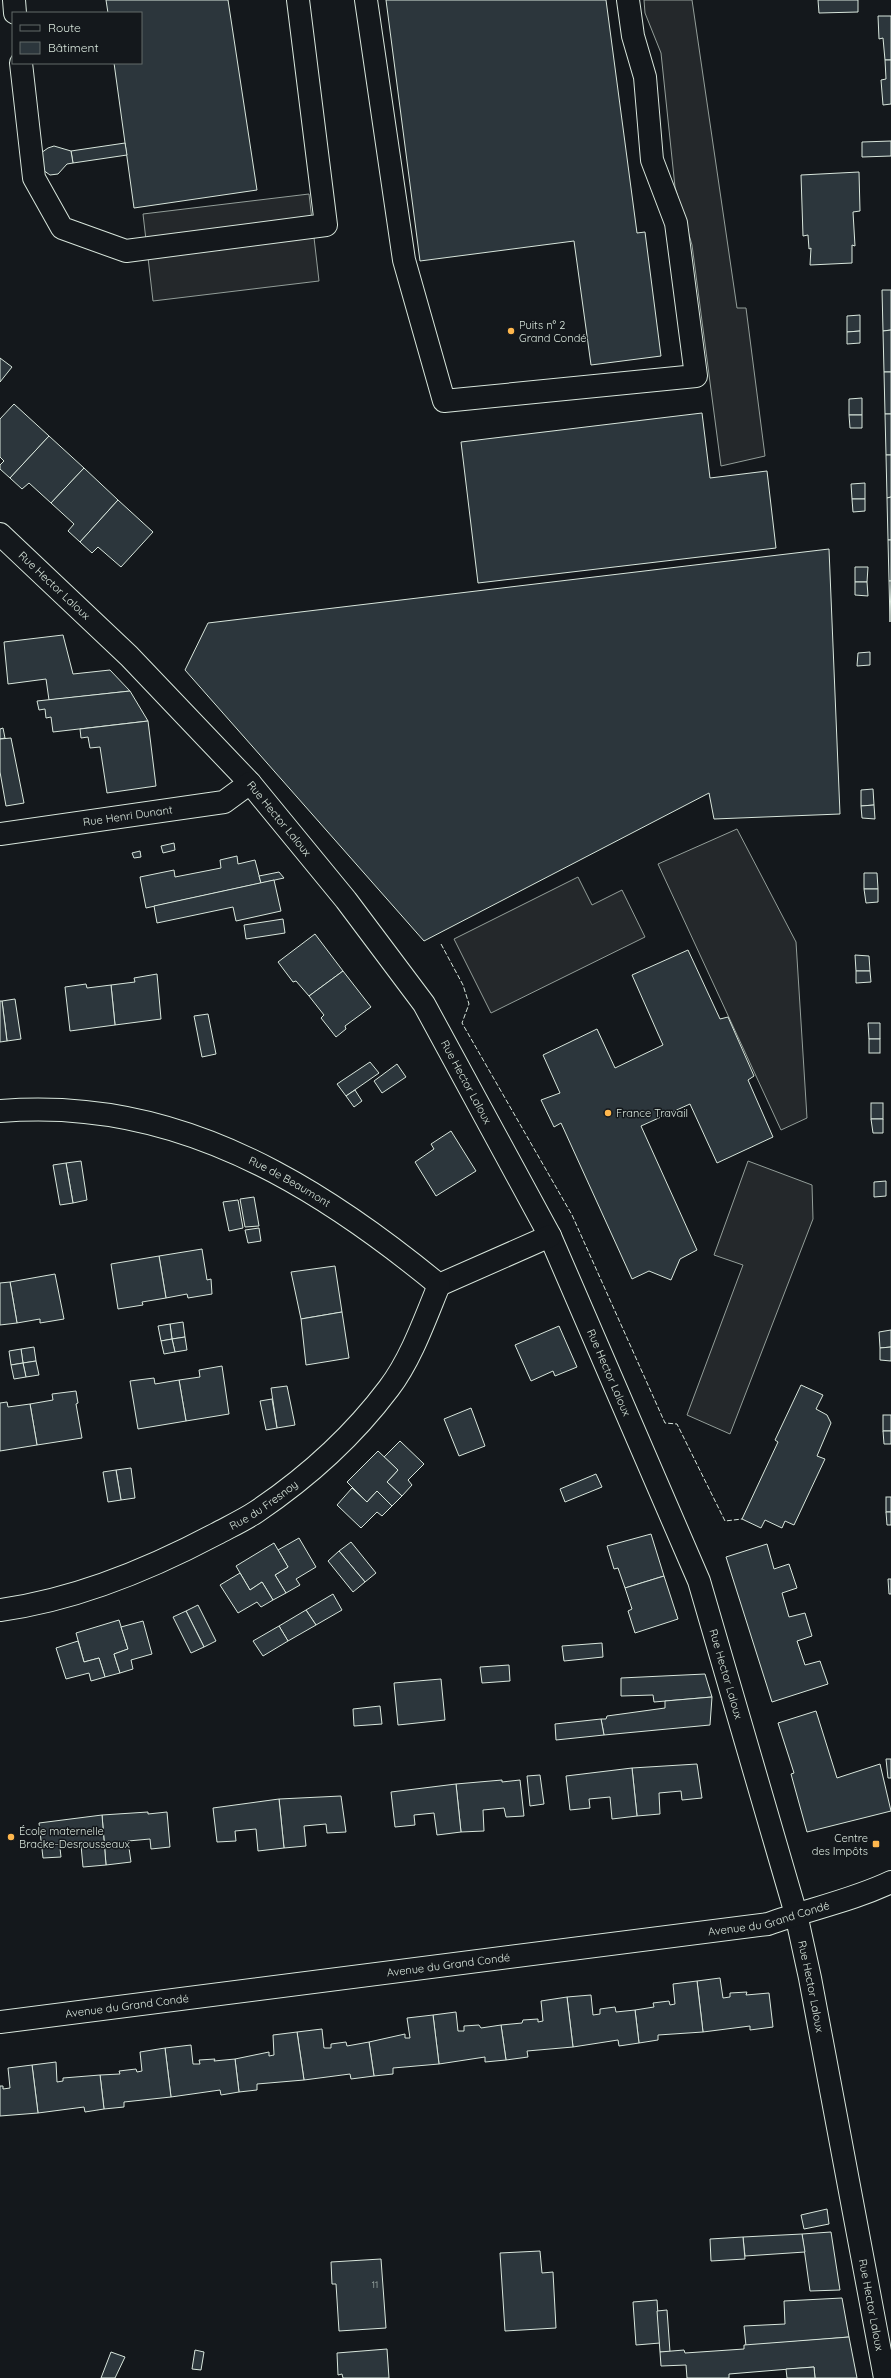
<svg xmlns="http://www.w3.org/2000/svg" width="891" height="2378" viewBox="0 0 891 2378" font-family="Quicksand,sans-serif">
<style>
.parking{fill:#24282b;stroke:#939e99}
.building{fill:#2c363c;stroke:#d8e6dc}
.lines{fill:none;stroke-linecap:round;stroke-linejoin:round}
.minor-casing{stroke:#d8e6dc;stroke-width:24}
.minor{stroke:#14181c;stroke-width:22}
.fence{stroke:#d8e6dc;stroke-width:1;stroke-dasharray:5 2;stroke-linecap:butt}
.poi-dot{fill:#ffb74d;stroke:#14181c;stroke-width:1.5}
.labels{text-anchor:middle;stroke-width:3;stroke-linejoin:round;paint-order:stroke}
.number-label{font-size:9px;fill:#adbab4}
.poi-label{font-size:11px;fill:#d8e6dc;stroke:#14181c;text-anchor:start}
.street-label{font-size:11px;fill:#d8e6dc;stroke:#14181c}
</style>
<rect width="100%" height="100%" fill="#14181c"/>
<!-- parking -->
<g class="parking">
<path d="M644 0H692L737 308H746L765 456 721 466 692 245 675 187 661 53 645 13Z"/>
<path d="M309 194 319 281 153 301 143 214Z"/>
<path d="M737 829 796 942 807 1118 781 1130 658 864Z"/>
<path d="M578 877 592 905 622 890 645 937 491 1013 454 939Z"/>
<path d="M748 1161 812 1185 813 1219 730 1434 687 1415 743 1265 714 1255Z"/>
</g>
<!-- building -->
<g class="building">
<path d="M106 0H228L257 190 134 208 114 63H141V13H108Z"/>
<path d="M386 0H606L637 233 645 232 661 356 591 365 574 241 420 261Z"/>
<path d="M818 0H858V12L819 13Z"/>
<path d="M878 16H891V60H885L883 38 879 39Z"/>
<path d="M885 60H891V104L883 105 881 80 886 79Z"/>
<path d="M891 141V156L862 157V142Z"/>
<path d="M125 143 127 155 73 163 71 151Z"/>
<path d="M54 146 71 151 73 163 67 164 58 174 50 175 43 170 41 153 48 148Z"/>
<path d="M859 172 860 211 853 212 855 246 852 245V263L810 265 811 248 809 249 808 235 803 236 801 175Z"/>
<path d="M882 290H891V330L883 331Z"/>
<path d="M860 315V331L847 332V316Z"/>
<path d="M891 330V372H884L883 331Z"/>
<path d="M860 331V343L847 344V332Z"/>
<path d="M0 358 12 367 0 382Z"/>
<path d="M884 372H891V414H885Z"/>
<path d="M862 398V415H849V399Z"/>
<path d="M14 404 49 436 10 478 0 469V465L4 461 0 457V419Z"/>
<path d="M702 413 710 478 767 471 776 548 478 583 461 442Z"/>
<path d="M885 414H891V455H886Z"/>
<path d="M849 415H862V428H850Z"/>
<path d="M49 436 84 468 51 503 29 483 22 489 10 478Z"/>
<path d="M886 455H891V497L887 498Z"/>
<path d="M84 468 118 500 80 542 68 531 74 524 51 503Z"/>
<path d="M865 483V499H852L851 484Z"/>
<path d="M891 497V540H888L887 498Z"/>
<path d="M852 499H865V511L853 512Z"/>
<path d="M118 500 153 532 121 567 98 547 92 553 80 542Z"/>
<path d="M888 540H891V581H889Z"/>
<path d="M829 549 840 814 714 819 709 793 424 941 185 670 208 623Z"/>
<path d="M855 567H868L867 582H855Z"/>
<path d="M889 581H891L890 622Z"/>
<path d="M855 582H867L868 596 855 595Z"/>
<path d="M63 635 73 674 110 670 130 691 49 700 46 679 8 684 4 642Z"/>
<path d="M870 652V665L857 666 858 653Z"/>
<path d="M130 691 148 721 53 732 51 717 46 718 45 709 39 710 37 701Z"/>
<path d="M148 721 156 786 107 793 100 747 90 748 88 737 81 738 80 729Z"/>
<path d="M3 728 5 738 0 739V729Z"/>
<path d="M11 738 24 803 6 806 0 772V739Z"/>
<path d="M873 789 874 805 861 806V790Z"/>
<path d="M874 805 875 819 862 818 861 806Z"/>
<path d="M174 843 175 850 163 853 161 846Z"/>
<path d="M140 851 141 857 134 858 132 853Z"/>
<path d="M237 856 238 864 255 860 261 883 146 908 140 877 174 870 175 877 221 868 220 860Z"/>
<path d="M279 872 284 878 261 883 259 876Z"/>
<path d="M864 873H877L878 889H864Z"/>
<path d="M274 880 281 911 236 921 233 907 157 923 154 906Z"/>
<path d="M864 889H878V902L866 903Z"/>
<path d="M283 919 285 933 246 939 244 925Z"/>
<path d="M315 934 343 971 309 996 296 981 293 982 278 962Z"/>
<path d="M688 950 720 1019 728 1017 754 1076 748 1080 773 1137 717 1163 690 1104 641 1126 697 1250 680 1259 671 1280 649 1271 632 1279 561 1123 554 1127 541 1100 560 1093 543 1055 597 1029 615 1068 663 1045 632 975Z"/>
<path d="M855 955 869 956 870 971H856Z"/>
<path d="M343 971 371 1007 345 1026 346 1029 336 1037 321 1018 324 1015 309 996Z"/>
<path d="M856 971H870L871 982 856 983Z"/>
<path d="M157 974 161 1019 115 1025 111 985 135 982 134 978Z"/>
<path d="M86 984 87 988 111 985 115 1025 70 1031 65 987Z"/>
<path d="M15 999 21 1039 7 1041 2 1001Z"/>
<path d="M0 1001H2L7 1041 0 1042Z"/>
<path d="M208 1014 216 1054 202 1057 194 1016Z"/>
<path d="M868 1023H880V1039H869Z"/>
<rect x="869" y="1039" width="11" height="14"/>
<path d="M370 1062 379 1073 346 1096 337 1084Z"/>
<path d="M397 1064 406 1077 382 1093 374 1081Z"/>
<path d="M355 1090 362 1101 354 1107 346 1096Z"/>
<rect x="871" y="1103" width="12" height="16"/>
<path d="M871 1119H883V1133H873Z"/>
<path d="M451 1131 476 1171 436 1196 415 1162 434 1149 431 1144Z"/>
<path d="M81 1161 87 1200 73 1203 66 1163Z"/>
<path d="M66 1163 73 1203 60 1205 53 1165Z"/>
<path d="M886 1181V1196L874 1197V1182Z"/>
<path d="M254 1197 259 1226 245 1227 240 1199Z"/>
<path d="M238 1200 243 1228 229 1231 223 1202Z"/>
<path d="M259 1228 261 1241 248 1243 245 1230Z"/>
<path d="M202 1249 207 1280 211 1279 212 1294 188 1298 187 1294 166 1298 159 1256Z"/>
<path d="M159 1256 166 1298 142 1302 143 1305 118 1309 111 1264Z"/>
<path d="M335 1266 342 1312 301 1319 291 1272Z"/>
<path d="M55 1274 64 1319 40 1323V1319L17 1323 10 1282Z"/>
<path d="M10 1282 17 1323 0 1325V1283Z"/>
<path d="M342 1312 349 1358 306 1365 301 1319Z"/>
<path d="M183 1322 185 1337 172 1339 170 1324Z"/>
<path d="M170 1324 172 1339 161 1341 158 1326Z"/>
<path d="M559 1326 577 1367 555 1376 553 1371 531 1381 515 1345Z"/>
<path d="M891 1330V1347L880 1348 879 1332Z"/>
<path d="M185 1337 187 1350 175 1352 172 1339Z"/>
<path d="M172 1339 175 1352 164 1354 161 1341Z"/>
<path d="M34 1347 36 1361 23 1363 21 1349Z"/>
<path d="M891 1347V1361L880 1360V1348Z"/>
<path d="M21 1349 23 1363 11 1365 9 1351Z"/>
<path d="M36 1361 39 1375 26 1377 23 1363Z"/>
<path d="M23 1363 26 1377 14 1379 11 1365Z"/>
<path d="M222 1366 229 1414 186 1421 179 1380 200 1377 199 1370Z"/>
<path d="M154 1378 155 1384 179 1380 186 1421 138 1429 130 1381Z"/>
<path d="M801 1385 823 1395 816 1409 827 1415 831 1423 817 1456 825 1459 794 1525 785 1521 782 1528 765 1520 761 1528 742 1519 778 1442 775 1440Z"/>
<path d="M287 1386 295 1425 277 1428 271 1388Z"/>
<path d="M76 1391 78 1403 76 1404 82 1438 37 1445 30 1404 53 1400 52 1394Z"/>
<path d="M272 1399 277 1428 266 1430 260 1401Z"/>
<path d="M7 1402 8 1407 30 1404 37 1445 0 1451V1403Z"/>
<path d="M471 1408 485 1446 459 1456 444 1419Z"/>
<rect x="883" y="1415" width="8" height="16"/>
<path d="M883 1431H891V1444H884Z"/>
<path d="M400 1441 424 1464 408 1480 412 1485 402 1496 387 1482 398 1470 384 1457Z"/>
<path d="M378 1451 398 1470 387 1482 402 1496 392 1506 377 1491 367 1502 347 1482Z"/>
<path d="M131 1468 135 1498 121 1500 116 1470Z"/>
<path d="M116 1470 121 1500 108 1502 103 1472Z"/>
<path d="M596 1474 602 1487 565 1502 560 1489Z"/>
<path d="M352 1488 367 1502 377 1491 392 1506 382 1516 377 1512 361 1528 337 1505Z"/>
<rect x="886" y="1497" width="5" height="15"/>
<path d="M886 1512H891V1525H887Z"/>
<path d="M651 1534 664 1576 625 1588 618 1568 614 1569 607 1546Z"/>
<path d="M299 1538 316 1567 296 1579 300 1585 286 1593 275 1575 288 1567 278 1550Z"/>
<path d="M351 1542 376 1573 365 1582 339 1551Z"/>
<path d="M274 1543 288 1567 275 1575 286 1593 273 1600 262 1582 250 1590 236 1566Z"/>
<path d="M767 1544 774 1569 789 1564 797 1588 782 1593 789 1617 805 1613 812 1636 797 1641 805 1665 820 1661 828 1684 772 1702 726 1557Z"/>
<path d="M339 1551 365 1582 353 1592 328 1561Z"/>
<path d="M240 1573 250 1590 262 1582 273 1600 261 1607 257 1602 238 1613 220 1585Z"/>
<path d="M664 1576 678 1619 635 1633 628 1611 632 1609 625 1588Z"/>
<path d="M888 1579H891V1594H889Z"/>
<path d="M333 1594 342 1610 316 1625 306 1610Z"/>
<path d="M198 1605 216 1641 204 1647 186 1611Z"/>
<path d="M306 1610 316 1625 288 1641 279 1626Z"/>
<path d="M186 1611 204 1647 191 1653 173 1617Z"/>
<path d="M119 1620 128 1649 114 1654 120 1673 105 1677 99 1658 84 1662 76 1633Z"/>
<path d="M143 1621 152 1654 131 1660 133 1669 120 1673 114 1654 128 1649 121 1627Z"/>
<path d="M279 1626 288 1641 263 1656 253 1641Z"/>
<path d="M78 1641 84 1662 99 1658 105 1677 91 1681 89 1673 66 1679 56 1648Z"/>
<path d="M602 1643 603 1657 564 1661 562 1646Z"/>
<path d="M509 1665 510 1681 482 1683 480 1667Z"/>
<path d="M705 1674 712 1697 654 1702 653 1695 621 1696V1678Z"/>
<path d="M441 1679 445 1720 398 1725 394 1683Z"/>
<path d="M712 1697 710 1725 604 1735 601 1719H606L607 1716 665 1708V1701Z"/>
<path d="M380 1706 382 1724 354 1726 353 1709Z"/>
<path d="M816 1711 837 1778 880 1764 891 1811 807 1832 791 1774 794 1773 778 1723Z"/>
<path d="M601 1719 604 1735 556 1740 555 1724Z"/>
<path d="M886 1759H891V1778H888Z"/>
<path d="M697 1764 702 1798 682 1800 681 1791 659 1793 660 1814 637 1816 632 1768Z"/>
<path d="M632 1768 637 1816 612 1819 610 1797 589 1799 590 1808 570 1810 566 1776Z"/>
<path d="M540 1775 544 1804 530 1806 527 1776Z"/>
<path d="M502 1780V1782L520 1780 524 1816 506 1817 504 1808 483 1810 484 1831 461 1832 456 1784Z"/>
<path d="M456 1784 461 1832 437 1835 434 1813 414 1815 415 1825 395 1827 391 1792Z"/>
<path d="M341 1796 346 1832 327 1833 326 1824 304 1826 306 1846 284 1848 279 1799Z"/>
<path d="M279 1799 284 1848 258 1851 256 1829 235 1831 236 1841 217 1842 213 1808Z"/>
<path d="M148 1812V1814L167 1812 170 1847 151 1849 150 1839 128 1841 131 1862 106 1865 102 1815Z"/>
<path d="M102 1815 106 1865 83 1867 81 1845 60 1848 61 1857 43 1858 39 1823Z"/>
<path d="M720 1978 723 1998 730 1997V1993L747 1992 746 1995 769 1993 773 2027 750 2030V2026L703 2032 697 1981Z"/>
<path d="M697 1981 703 2032 658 2035V2040L639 2043 635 2010 654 2007 653 2003 669 2001 670 2005 675 2004 673 1984Z"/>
<path d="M591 1995 593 2015 600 2014V2009L615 2007 616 2012 635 2010 639 2043 619 2046 618 2040 573 2047 567 1997Z"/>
<path d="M567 1997 573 2047 527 2051 528 2057 506 2060 501 2025 522 2023 523 2020 538 2019V2022L543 2021 541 2001Z"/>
<path d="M456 2012 458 2031H464V2026L479 2025 481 2028 501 2025 506 2060 485 2062V2057L439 2064 433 2015Z"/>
<path d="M433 2015 439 2064 393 2068V2074L374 2076 369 2042 405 2034V2038H410L407 2018Z"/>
<path d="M322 2029 324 2048H331V2044L346 2042 347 2046 369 2042 374 2076 351 2079 350 2074 304 2080 297 2032Z"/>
<path d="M297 2032 304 2080 257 2084V2090L239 2092 235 2059 269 2052V2056L274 2055 273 2035Z"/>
<path d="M191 2045 193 2064H200L199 2060 215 2059 214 2061 235 2059 239 2092 221 2095 220 2090 171 2097 165 2048Z"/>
<path d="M165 2048 171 2097 124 2102V2107L104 2109 100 2075 120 2074 119 2071 136 2069 137 2072 142 2071 140 2052Z"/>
<path d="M56 2062 57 2082 63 2081V2078L100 2075 104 2109 85 2112 84 2107 38 2113 32 2065Z"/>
<path d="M32 2065 38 2113 0 2116V2086H3V2089L10 2088 8 2068Z"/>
<path d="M827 2209 829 2224 804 2229 801 2215Z"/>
<path d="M831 2232 840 2290 810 2291 802 2234Z"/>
<path d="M802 2234 805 2252 745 2256 743 2237Z"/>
<path d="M743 2237 745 2259 711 2261 710 2239Z"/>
<path d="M540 2251 542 2273 553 2272 556 2328 505 2331 500 2253Z"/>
<path d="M381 2259 386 2328 339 2331 336 2284H332L331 2262Z"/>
<path d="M842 2298 849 2337 746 2346 744 2326 785 2324 784 2301Z"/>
<path d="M657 2300 660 2343 636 2345 633 2302Z"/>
<path d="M667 2310 670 2352H660L657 2311Z"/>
<path d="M849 2337 857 2378H815L814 2367 729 2374V2378H687L686 2365 661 2366 660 2352 684 2350 685 2353 744 2349V2345Z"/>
<path d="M387 2349 389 2378H343L342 2374 338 2375 337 2353Z"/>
<path d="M195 2350 204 2352 201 2370 192 2369Z"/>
<path d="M111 2352 125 2357 115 2378H101Z"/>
<path d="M814 2367 815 2378H787L786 2369Z"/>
</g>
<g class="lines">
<!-- minor casing -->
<g class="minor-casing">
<g id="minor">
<path d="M14 0 15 13"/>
<path d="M366 0 404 260 444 401 696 376 676 223 652 160 645 77 633 36 628 0"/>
<path d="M21 63 34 178 62 228 126 251 326 225 298 0"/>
<path id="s1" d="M0 534 129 656 250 783 346 900 424 1004 550 1236 699 1581 796 1914 810 1978 885 2378"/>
<path id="s2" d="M0 834 224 802 250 783"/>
<path id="s3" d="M0 1111C28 1109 57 1109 85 1112 220 1125 337 1201 439 1285L550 1236"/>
<path id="s4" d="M0 1610C75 1600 150 1569 216 1534 229 1527 244 1520 256 1512 305 1479 353 1436 389 1388 411 1359 425 1319 439 1285"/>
<path id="s5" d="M0 2022 768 1924C809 1909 851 1901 891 1882"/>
</g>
</g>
<!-- minor -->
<use href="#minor" class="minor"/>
<!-- fence -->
<path class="fence" d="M441 944 463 985 469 1004 462 1023 572 1215 665 1423 677 1424 725 1521 742 1519"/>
</g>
<!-- markers -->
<g class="poi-dot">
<circle cx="511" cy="331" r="4"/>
<circle cx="608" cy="1113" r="4"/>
<circle cx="11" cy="1837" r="4"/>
<rect x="872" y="1840" width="8" height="8" rx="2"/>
</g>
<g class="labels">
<!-- number labels -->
<g class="number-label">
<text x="375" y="2288">11</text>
</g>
<!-- poi labels -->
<g class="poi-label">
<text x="519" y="329">Puits n° 2<tspan x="519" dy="13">Grand Condé</tspan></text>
<text x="616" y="1117">France Travail</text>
<text x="19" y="1835">École maternelle<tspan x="19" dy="13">Bracke-Desrousseaux</tspan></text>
<text x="868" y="1842" text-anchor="end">Centre<tspan x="868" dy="13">des Impôts</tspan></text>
</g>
<!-- street labels -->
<g class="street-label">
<text dy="4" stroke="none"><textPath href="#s1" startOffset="75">Rue Hector Laloux</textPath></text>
<text dy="4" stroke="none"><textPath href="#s2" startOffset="129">Rue Henri Dunant</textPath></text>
<text dy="4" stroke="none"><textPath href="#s1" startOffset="399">Rue Hector Laloux</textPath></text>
<text dy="4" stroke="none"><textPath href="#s1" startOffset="723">Rue Hector Laloux</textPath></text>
<text dy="4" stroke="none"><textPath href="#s3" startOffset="303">Rue de Beaumont</textPath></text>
<text dy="4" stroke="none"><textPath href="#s1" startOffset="1047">Rue Hector Laloux</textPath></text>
<text dy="4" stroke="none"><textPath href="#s4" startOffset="286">Rue du Fresnoy</textPath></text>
<text dy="4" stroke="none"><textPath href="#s1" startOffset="1371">Rue Hector Laloux</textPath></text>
<text dy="4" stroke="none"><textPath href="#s5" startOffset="776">Avenue du Grand Condé</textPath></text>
<text dy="4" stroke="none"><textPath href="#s5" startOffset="452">Avenue du Grand Condé</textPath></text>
<text dy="4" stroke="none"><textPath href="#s1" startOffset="1695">Rue Hector Laloux</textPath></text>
<text dy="4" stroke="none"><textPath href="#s5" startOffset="128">Avenue du Grand Condé</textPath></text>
<text dy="4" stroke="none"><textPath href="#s1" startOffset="2019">Rue Hector Laloux</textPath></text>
</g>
</g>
<!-- legend -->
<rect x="12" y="12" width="130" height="52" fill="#14181c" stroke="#626a69"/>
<rect x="20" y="25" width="20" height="6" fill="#14181c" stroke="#626a69"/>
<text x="48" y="32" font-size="12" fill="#d8e6dc">Route</text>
<rect x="20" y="42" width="20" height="12" fill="#2c363c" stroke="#626a69"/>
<text x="48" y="52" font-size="12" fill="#d8e6dc">Bâtiment</text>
</svg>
